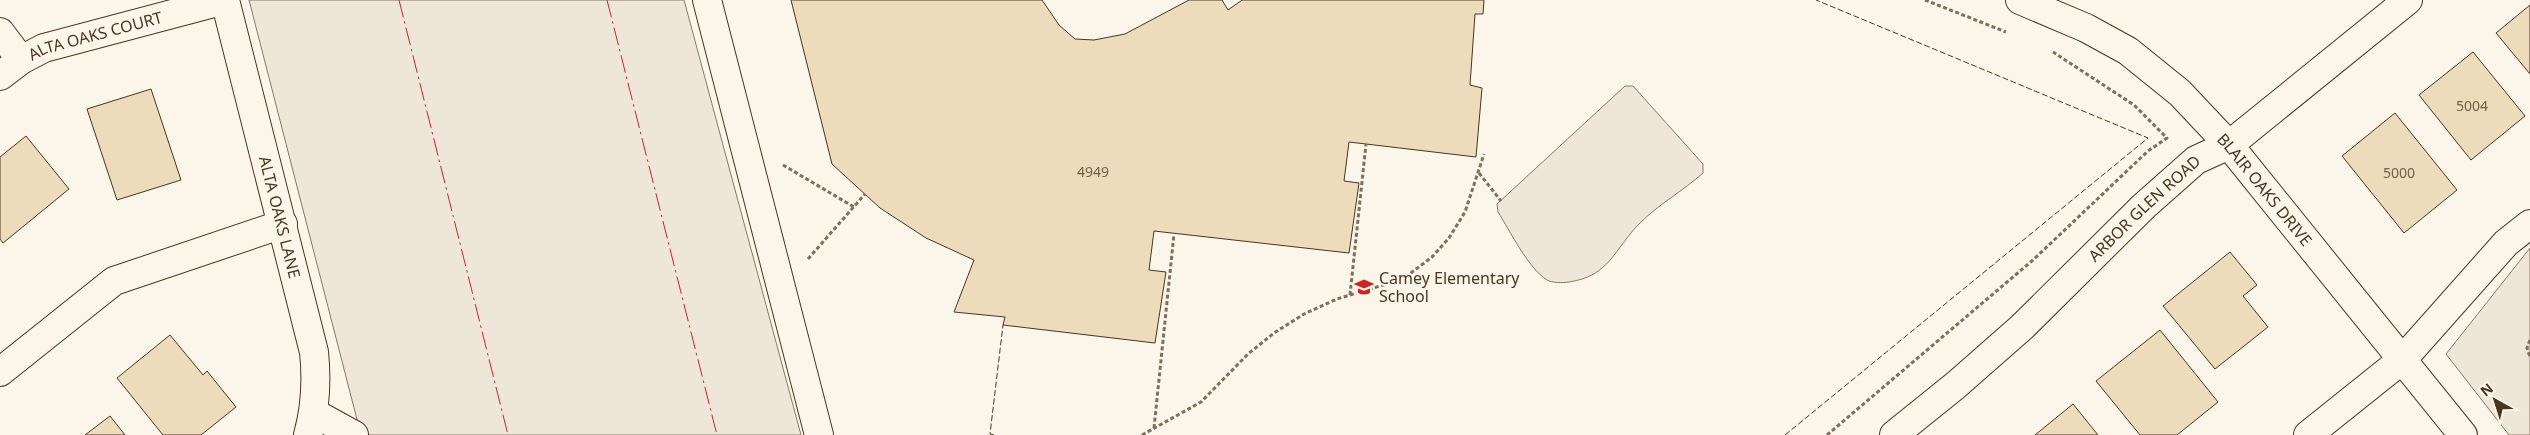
<svg xmlns="http://www.w3.org/2000/svg" width="2530" height="435" viewBox="0 0 2530 435" font-family="'Noto Sans',sans-serif">
<style>
.green{fill:#ede6d9;stroke:#887966}
.building{fill:#ecdcbc;stroke:#4a3520}
.lines{fill:none;stroke-linecap:round;stroke-linejoin:round}
.minor-casing{stroke:#4a3520;stroke-width:30}
.path{stroke:#7f6f5c;stroke-width:3;stroke-dasharray:4 2.5;stroke-linecap:butt}
.minor{stroke:#fbf6e9;stroke-width:28}
.fence{stroke:#4a3520;stroke-width:1;stroke-dasharray:6 2.5;stroke-linecap:butt}
.power{stroke:#c62828;stroke-width:1;stroke-dasharray:18 4 2.5 4;stroke-linecap:butt}
.labels{text-anchor:middle;stroke-width:4;stroke-linejoin:round;paint-order:stroke}
.number-label{font-size:14px;fill:#725f47}
.street-label{font-size:16px;fill:#4a3520;stroke:#fbf6e9}
.poi-label{font-size:16px;fill:#4a3520;stroke:#fbf6e9;text-anchor:start}
</style>
<rect width="100%" height="100%" fill="#fbf6e9"/>
<!-- green -->
<g class="green">
<path d="M249 0H684L801 435H361Z"/>
<path d="M1625 86H1633L1703 164V173C1683 191 1659 204 1640 223 1614 249 1610 276 1569 282 1563 283 1552 283 1547 280 1528 268 1510 231 1498 212L1497 204Z"/>
<path d="M2530 248V435H2509L2446 354Z"/>
</g>
<!-- building -->
<g class="building">
<path d="M791 0H1042L1059 25 1075 39 1094 40 1125 34 1189 0H1222L1228 10 1242 0H1484L1483 14H1475L1470 85 1482 88 1476 157 1349 142 1344 181 1359 183 1349 253 1154 231 1149 270 1166 272 1155 343 1003 325 1005 317 954 312 974 260 926 238 880 208 832 164Z"/>
<path d="M2530 5V74L2496 33Z"/>
<path d="M2473 52 2525 116 2471 160 2419 95Z"/>
<path d="M151 89 181 180 117 200 87 109Z"/>
<path d="M2395 113 2457 190 2404 233 2342 156Z"/>
<path d="M26 136 69 189 3 243 0 239V157Z"/>
<path d="M2230 252 2257 285 2243 296 2268 327 2215 369 2163 306Z"/>
<path d="M2160 330 2218 402 2177 435H2140L2096 381Z"/>
<path d="M170 335 203 375 207 371 236 407 201 435H163L117 378Z"/>
<path d="M2073 404 2098 435H2035Z"/>
<path d="M110 416 125 435H85Z"/>
</g>
<g class="lines">
<!-- minor casing -->
<g class="minor-casing">
<g id="minor">
<path id="s1" d="M225 0 314 352C317 381 316 406 308 435"/>
<path d="M707 0 819 435"/>
<path id="s2" d="M2020 0 2086 28 2128 51 2180 93 2229 145 2463 435"/>
<path d="M0 32 21 60"/>
<path id="s3" d="M0 76 21 60 44 48 225 0"/>
<path d="M0 372 114 281 283 224"/>
<path d="M314 413 354 435"/>
<path id="s4" d="M1894 435 1956 385 2022 327 2144 206 2196 160 2229 145 2408 0"/>
<path d="M2308 435 2403 359 2506 243 2530 224"/>
</g>
</g>
<!-- path -->
<g class="path">
<path d="M1925 0 2006 32"/>
<path d="M783 165 854 207"/>
<path d="M1479 173 1501 201"/>
<path d="M808 259 865 194"/>
<path d="M1350 295 1366 144"/>
<path d="M2530 340 2527 348 2530 357"/>
<path d="M1154 428 1174 234"/>
<path d="M1142 435 1201 402 1248 354 1274 333 1304 314 1337 299 1403 279 1432 257 1449 238 1465 212 1484 154"/>
<path d="M1827 435 2033 260 2148 151 2167 138 2134 105 2053 52"/>
</g>
<!-- minor -->
<use href="#minor" class="minor"/>
<!-- fence -->
<g class="fence">
<path d="M994 435 990 434 1003 325"/>
<path d="M1785 435 2148 138 1816 0"/>
</g>
<!-- power -->
<g class="power">
<path d="M399 0 508 435"/>
<path d="M607 0 717 435"/>
</g>
</g>
<!-- icons -->
<defs>
<g id="school-bare" transform="scale(1.5)"><path d="M0-5L7-2L0 1L-7-2ZM-4 1L0 2.5L4 1V4Q0 6-4 4Z" fill="#c62828" stroke="#fbf6e9" stroke-width="2.5" paint-order="stroke"/></g>
</defs>
<g fill-rule="evenodd">
<use href="#school-bare" x="1364" y="287"/>
</g>
<g class="labels">
<!-- number labels -->
<g class="number-label">
<text x="2472" y="111">5004</text>
<text x="1093" y="177">4949</text>
<text x="2399" y="178">5000</text>
</g>
<!-- street labels -->
<g class="street-label">
<text dy="6" stroke="none"><textPath href="#s3" startOffset="105">ALTA OAKS COURT</textPath></text>
<text dy="6" stroke="none"><textPath href="#s2" startOffset="315">BLAIR OAKS DRIVE</textPath></text>
<text dy="6" stroke="none"><textPath href="#s4" startOffset="338">ARBOR GLEN ROAD</textPath></text>
<text dy="6" stroke="none"><textPath href="#s1" startOffset="224">ALTA OAKS LANE</textPath></text>
</g>
<!-- poi labels -->
<g class="poi-label">
<text x="1379" y="284">Camey Elementary<tspan x="1379" dy="18">School</tspan></text>
</g>
</g>
<!-- north arrow -->
<g transform="translate(2495 400) rotate(321)" stroke="#fbf6e9" stroke-width="4" paint-order="stroke">
<path d="M0-4L9 19L0 12L-9 19Z" fill="#4a3520"/>
<text y="-8" font-size="14" font-weight="bold" text-anchor="middle" fill="#4a3520">N</text>
</g>
</svg>
